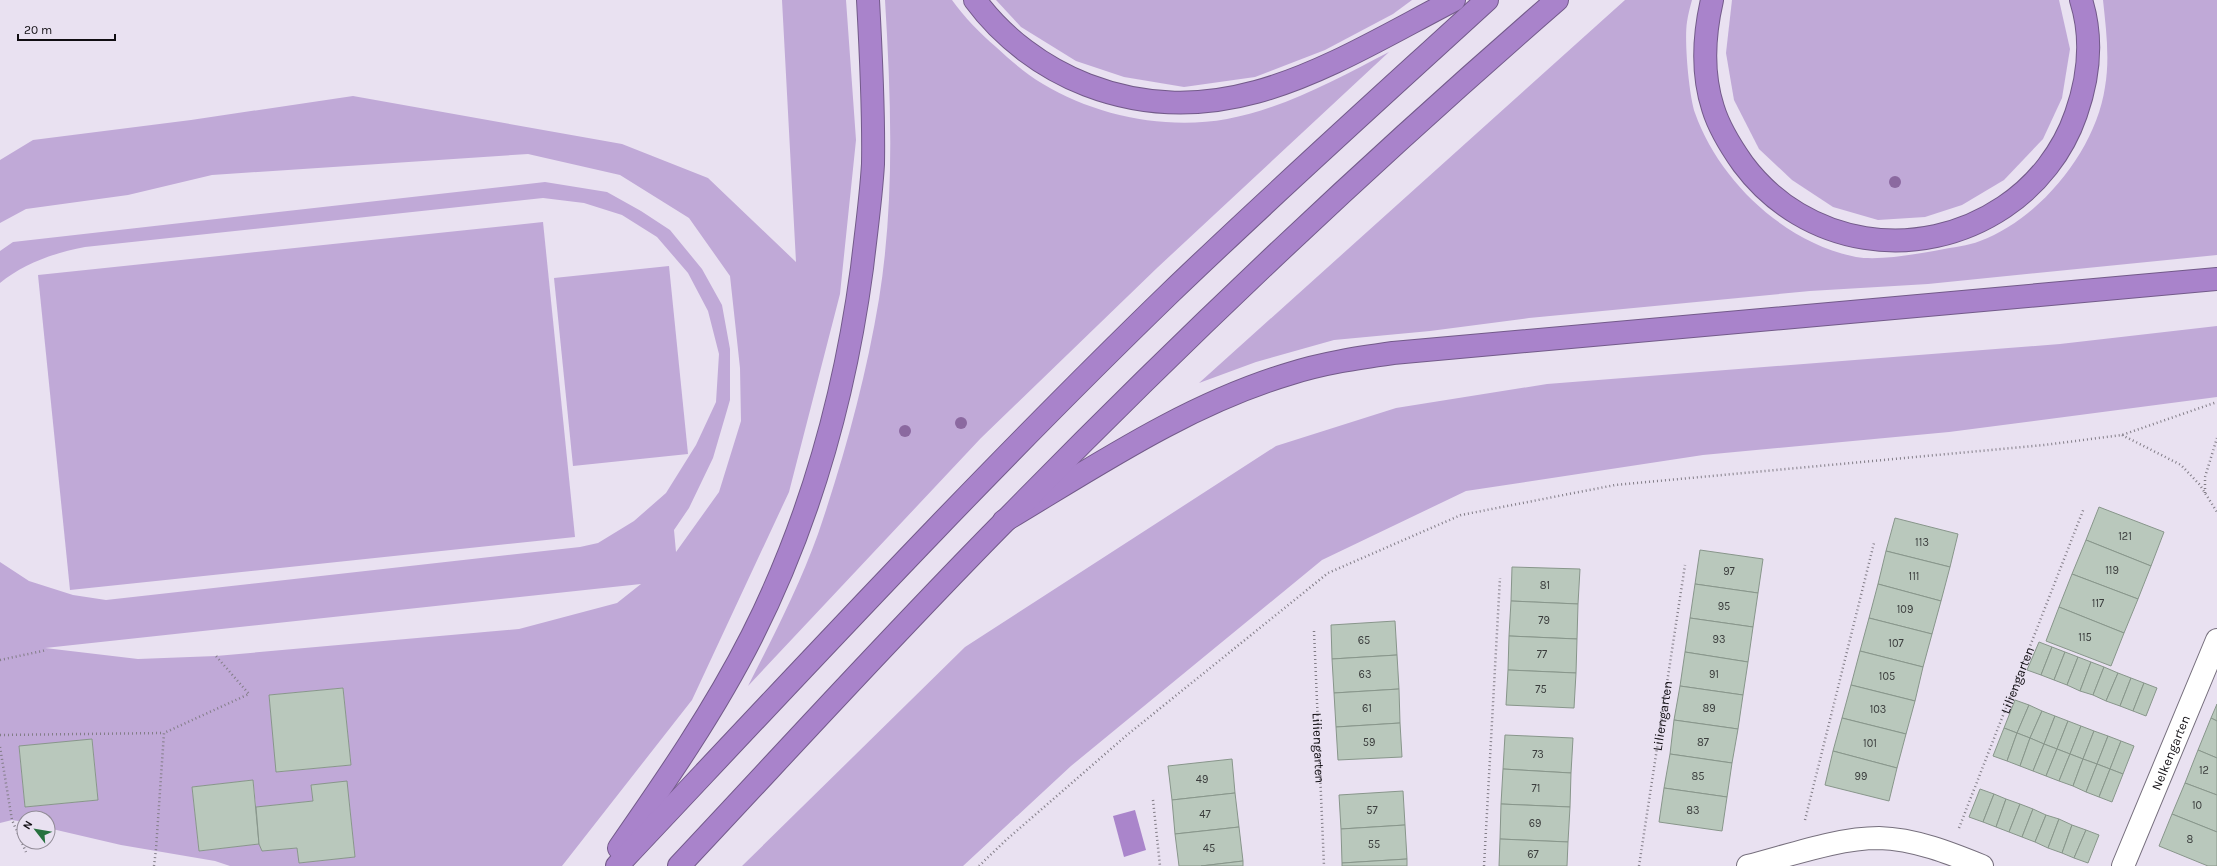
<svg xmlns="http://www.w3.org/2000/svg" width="2217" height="866" viewBox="0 0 2217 866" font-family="Karla,sans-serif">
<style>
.green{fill:#c0a9d7;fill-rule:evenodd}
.water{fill:#aa85cb}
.building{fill:#b9c8bc;stroke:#88968b}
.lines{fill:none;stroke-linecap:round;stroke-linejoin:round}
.street-casing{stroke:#766f7d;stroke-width:24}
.highway-casing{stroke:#735a8a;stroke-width:24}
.path{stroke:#827d87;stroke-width:2.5;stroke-dasharray:1 3;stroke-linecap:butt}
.street{stroke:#fff;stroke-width:22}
.highway{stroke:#a983cb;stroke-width:22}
.tree{fill:#8b69a0}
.labels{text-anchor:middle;stroke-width:4;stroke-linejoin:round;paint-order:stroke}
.number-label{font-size:11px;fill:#3a3c3c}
.street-label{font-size:13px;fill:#100d12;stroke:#e9e1f1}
</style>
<rect width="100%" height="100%" fill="#e9e1f1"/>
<!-- green -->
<g class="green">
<path d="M782 0H846L856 140 840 294 789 492 692 700 562 866H230L215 861 121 845 48 828V818H24V822L12 820 0 823V562L29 581 73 595 106 600 580 547 598 543 634 521 666 493 696 445 716 402 719 354 708 311 688 273 657 237 622 215 584 203 543 198 85 247C56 252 23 264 0 283V251L13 242 545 182 607 192 641 211 670 230 702 269 722 305 730 349V400L713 458 689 508 674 530 676 552 719 492 741 421 740 368 730 276 689 218 620 175 528 154 212 175 128 195 26 209 0 223V160L33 140 191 120 353 96 622 144 708 178 796 262ZM641 584 617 603 519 629 216 656 138 659 45 648ZM343 688 351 765 277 772 269 695ZM92 739 98 800 25 807 19 747ZM253 780 256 807 313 801 311 785 347 782 355 857 299 863 297 848 262 851 259 844 199 851 192 787Z"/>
<path d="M885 0H952C964 17 980 33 996 47 1010 60 1026 74 1043 84 1096 116 1166 130 1227 119 1285 108 1337 79 1389 52L1157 268 981 438 748 686C773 637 799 587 818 534 844 458 866 378 879 299 895 200 891 99 885 0Z"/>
<path d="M996 0H1412L1393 14 1325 50 1255 77 1184 87 1124 77 1076 61 1021 27Z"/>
<path d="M1625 0H1692C1690 7 1688 15 1687 22 1684 40 1689 96 1695 113 1719 181 1785 243 1856 257 1879 261 1917 254 1939 250 1953 247 1968 246 1980 241 2040 219 2096 150 2105 87 2110 58 2106 29 2103 0H2217V255L1928 284 1810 291 1529 318 1430 331 1334 340 1256 362 1199 383Z"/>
<path d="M1732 0H2059L2070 49 2062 98 2043 139 2004 180 1962 205 1925 217 1878 220 1833 207 1792 180 1759 149 1734 100 1726 53Z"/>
<path d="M543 222 575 537 70 590 38 275Z"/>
<path d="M669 266 688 454 573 466 554 278Z"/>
<path d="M2217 326V397L1949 432 1703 455 1466 491 1322 560 1071 766 963 866H742L965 647 1276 446 1396 408 1547 384 2060 344Z"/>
</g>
<!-- water -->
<path class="water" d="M1135 810 1146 850 1124 857 1113 816Z"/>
<!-- building -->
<g class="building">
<path d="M2099 507 2164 532 2151 566 2086 540Z"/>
<path d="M1895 518 1958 534 1950 567 1886 551Z"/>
<path d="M2086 540 2151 566 2138 599 2072 574Z"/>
<path d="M1700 550 1763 559 1758 593 1695 584Z"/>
<path d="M1886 551 1950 567 1941 601 1878 584Z"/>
<path d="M1512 567 1580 569 1578 604 1511 601Z"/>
<path d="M2072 574 2138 599 2124 633 2059 607Z"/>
<path d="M1695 584 1758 593 1753 627 1690 618Z"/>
<path d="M1878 584 1941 601 1932 634 1869 618Z"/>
<path d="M1511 601 1578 604 1577 639 1509 636Z"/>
<path d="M2059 607 2124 633 2111 666 2046 641Z"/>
<path d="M1690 618 1753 627 1748 662 1685 652Z"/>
<path d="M1869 618 1932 634 1923 667 1860 651Z"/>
<path d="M1395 621 1397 655 1332 659 1331 625Z"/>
<path d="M1509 636 1577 639 1576 673 1508 670Z"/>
<path d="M2039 642 2052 647 2041 675 2027 670Z"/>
<path d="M2052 647 2065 652 2054 680 2041 675Z"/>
<path d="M1860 651 1923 667 1915 701 1851 685Z"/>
<path d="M1685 652 1748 662 1743 695 1680 686Z"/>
<path d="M2065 652 2078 657 2067 685 2054 680Z"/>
<path d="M1397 655 1399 689 1334 693 1332 659Z"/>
<path d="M2078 657 2091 662 2080 691 2067 685Z"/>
<path d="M2091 662 2104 667 2093 695 2080 691Z"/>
<path d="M2104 667 2118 673 2106 701 2093 695Z"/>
<path d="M1508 670 1576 673 1574 708 1506 705Z"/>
<path d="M2118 673 2131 678 2120 706 2106 701Z"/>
<path d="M2131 678 2144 683 2133 711 2120 706Z"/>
<path d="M2144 683 2157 688 2146 716 2133 711Z"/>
<path d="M1851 685 1915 701 1906 734 1842 718Z"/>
<path d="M1680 686 1743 695 1738 729 1674 720Z"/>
<path d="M343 688 351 765 276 772 269 695Z"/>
<path d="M1399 689 1400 723 1336 727 1334 693Z"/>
<path d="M2015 700 2029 705 2017 733 2004 728Z"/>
<path d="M2217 704V721L2211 718Z"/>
<path d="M2029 705 2042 711 2030 738 2017 733Z"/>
<path d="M2042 711 2055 716 2044 744 2030 738Z"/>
<path d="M2055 716 2068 721 2057 749 2044 744Z"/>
<path d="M1842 718 1906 734 1897 768 1833 751Z"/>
<path d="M2211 718 2217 721V758L2198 750Z"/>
<path d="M1674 720 1738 729 1732 763 1670 754Z"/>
<path d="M2068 721 2081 726 2070 754 2057 749Z"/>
<path d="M1400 723 1402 757 1338 760 1336 727Z"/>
<path d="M2081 726 2094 731 2083 759 2070 754Z"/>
<path d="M2004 728 2017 733 2007 761 1993 756Z"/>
<path d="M2094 731 2108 736 2097 764 2083 759Z"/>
<path d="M2017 733 2030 738 2020 766 2007 761Z"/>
<path d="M1505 735 1573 738 1571 773 1503 769Z"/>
<path d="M2108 736 2121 741 2110 769 2097 764Z"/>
<path d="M2030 738 2044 744 2033 771 2020 766Z"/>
<path d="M92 739 98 800 25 807 19 746Z"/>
<path d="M2121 741 2134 746 2123 774 2110 769Z"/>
<path d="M2044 744 2057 749 2046 776 2033 771Z"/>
<path d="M2057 749 2070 754 2059 781 2046 776Z"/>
<path d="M2198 750 2217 758V795L2185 783Z"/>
<path d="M1833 751 1897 768 1889 801 1825 785Z"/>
<path d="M1670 754 1732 763 1727 797 1664 788Z"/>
<path d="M2070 754 2083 759 2073 786 2059 781Z"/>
<path d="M1232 759 1235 793 1172 800 1168 766Z"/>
<path d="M2083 759 2097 764 2086 792 2073 786Z"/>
<path d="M2097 764 2110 769 2099 797 2086 792Z"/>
<path d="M1503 769 1571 773 1570 807 1501 804Z"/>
<path d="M2110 769 2123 774 2112 802 2099 797Z"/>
<path d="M253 780 259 844 199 851 192 787Z"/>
<path d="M347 781 355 857 299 863 297 848 262 851 259 844 256 807 313 801 311 785Z"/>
<path d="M2185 783 2217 795V832L2172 814Z"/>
<path d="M1664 788 1727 797 1722 831 1659 822Z"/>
<path d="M1980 789 1994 794 1983 822 1969 817Z"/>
<path d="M1403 791 1405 825 1341 829 1339 795Z"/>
<path d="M1235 793 1239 827 1175 834 1172 800Z"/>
<path d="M1994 794 2006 799 1996 827 1983 822Z"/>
<path d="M2006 799 2020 804 2009 832 1996 827Z"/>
<path d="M1501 804 1570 807 1568 842 1500 839Z"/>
<path d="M2020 804 2033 809 2022 837 2009 832Z"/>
<path d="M2033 809 2046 815 2035 842 2022 837Z"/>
<path d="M2172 814 2217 832V866H2208L2159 846Z"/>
<path d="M2046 815 2059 819 2048 848 2035 842Z"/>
<path d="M2059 819 2072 825 2062 853 2048 848Z"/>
<path d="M1405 825 1407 859 1342 863 1341 829Z"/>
<path d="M2072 825 2086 830 2074 858 2062 853Z"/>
<path d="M1239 827 1243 861 1201 866H1179L1175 834Z"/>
<path d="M2086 830 2099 835 2088 863 2074 858Z"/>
<path d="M1500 839 1568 842 1567 866H1499Z"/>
<path d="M1407 859V866H1342V863Z"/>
<path d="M1243 861V866H1201Z"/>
</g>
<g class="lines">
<!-- street casing -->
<g class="street-casing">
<g id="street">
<path d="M1748 866C1788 856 1837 838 1879 838 1915 839 1950 853 1982 866"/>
<path id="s4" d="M2123 866 2217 640"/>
</g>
</g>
<!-- highway casing -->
<g class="highway-casing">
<g id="highway">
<path d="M975 0C1003 38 1043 68 1087 85 1225 138 1336 61 1454 0"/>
<path d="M1712 0C1704 35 1702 74 1713 108 1719 128 1731 147 1743 164 1805 247 1919 264 2004 207 2037 185 2063 152 2076 114 2089 77 2093 38 2081 0"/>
<path d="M1004 521C1096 466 1186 405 1289 374 1323 363 1358 358 1393 353L2217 279"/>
<path d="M619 848C667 779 714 711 752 636 810 521 845 395 862 268 866 233 871 198 873 164 874 109 871 54 868 0"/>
<path d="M617 866C799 673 979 478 1170 293 1274 193 1381 97 1487 0"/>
<path d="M679 866C788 750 895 632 1007 519 1183 339 1367 165 1557 0"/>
</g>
</g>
<!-- path -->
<g class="path">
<path d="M2122 435 2181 465 2200 485 2217 512"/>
<path d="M2205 493V477L2217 438"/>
<path id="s1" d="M1314 631 1324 866"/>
<path d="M0 660 47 650"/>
<path d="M0 735 164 733"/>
<path d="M0 747 12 820 26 852"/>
<path d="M1153 800 1160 866"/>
<path d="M1805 820 1874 543"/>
<path id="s2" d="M1959 828 2084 508"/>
<path d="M154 866 156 849 164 733 249 694 216 656"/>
<path d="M979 866 1005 841 1127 735 1328 573 1461 515 1615 485 2044 445 2122 435 2217 402"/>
<path d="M1484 866 1500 578"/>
<path id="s3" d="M1639 866 1685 565"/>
</g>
<!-- street -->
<use href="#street" class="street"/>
<!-- highway -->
<use href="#highway" class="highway"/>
</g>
<!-- trees -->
<g class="tree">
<circle cx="1895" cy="182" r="6"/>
<circle cx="961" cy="423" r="6"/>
<circle cx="905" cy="431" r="6"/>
</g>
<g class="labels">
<!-- number labels -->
<g class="number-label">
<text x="2125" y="540">121</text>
<text x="1922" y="546">113</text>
<text x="2112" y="574">119</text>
<text x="1729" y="575">97</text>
<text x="1914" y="580">111</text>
<text x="1545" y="589">81</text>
<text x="2098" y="607">117</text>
<text x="1724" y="610">95</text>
<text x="1905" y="613">109</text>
<text x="1544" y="624">79</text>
<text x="2085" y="641">115</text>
<text x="1719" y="643">93</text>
<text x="1364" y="644">65</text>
<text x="1896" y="647">107</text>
<text x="1542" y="658">77</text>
<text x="1365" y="678">63</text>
<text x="1714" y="678">91</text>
<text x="1887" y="680">105</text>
<text x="1541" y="693">75</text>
<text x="1367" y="712">61</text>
<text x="1709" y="712">89</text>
<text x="1878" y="713">103</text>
<text x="1369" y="746">59</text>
<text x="1703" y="746">87</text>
<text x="1870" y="747">101</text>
<text x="1538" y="758">73</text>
<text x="2204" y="774">12</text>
<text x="1698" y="780">85</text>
<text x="1861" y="780">99</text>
<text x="1202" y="783">49</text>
<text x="1536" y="792">71</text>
<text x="2197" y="809">10</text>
<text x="1372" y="814">57</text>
<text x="1693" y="814">83</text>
<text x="1205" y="818">47</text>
<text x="1535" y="827">69</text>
<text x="2190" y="843">8</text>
<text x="1374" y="848">55</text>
<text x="1209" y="852">45</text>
<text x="1533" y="858">67</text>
</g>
<!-- street labels -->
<g class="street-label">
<text dy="5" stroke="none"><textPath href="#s2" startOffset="159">Liliengarten</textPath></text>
<text dy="5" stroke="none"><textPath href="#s3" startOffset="152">Liliengarten</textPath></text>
<text dy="5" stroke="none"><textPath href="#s1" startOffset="117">Liliengarten</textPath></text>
<text dy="5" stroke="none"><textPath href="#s4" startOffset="123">Nelkengarten</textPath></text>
</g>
</g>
<!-- north arrow -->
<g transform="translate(36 830) rotate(301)"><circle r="19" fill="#e9e1f1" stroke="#928c98"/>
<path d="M0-3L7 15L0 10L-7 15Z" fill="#27713f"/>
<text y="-6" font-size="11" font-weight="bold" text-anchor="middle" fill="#100d12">N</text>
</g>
<!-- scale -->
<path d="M18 34v6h97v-6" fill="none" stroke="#100d12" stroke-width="2"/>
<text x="24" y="34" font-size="12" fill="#100d12" stroke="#e9e1f1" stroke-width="3" paint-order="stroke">20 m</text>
</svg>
